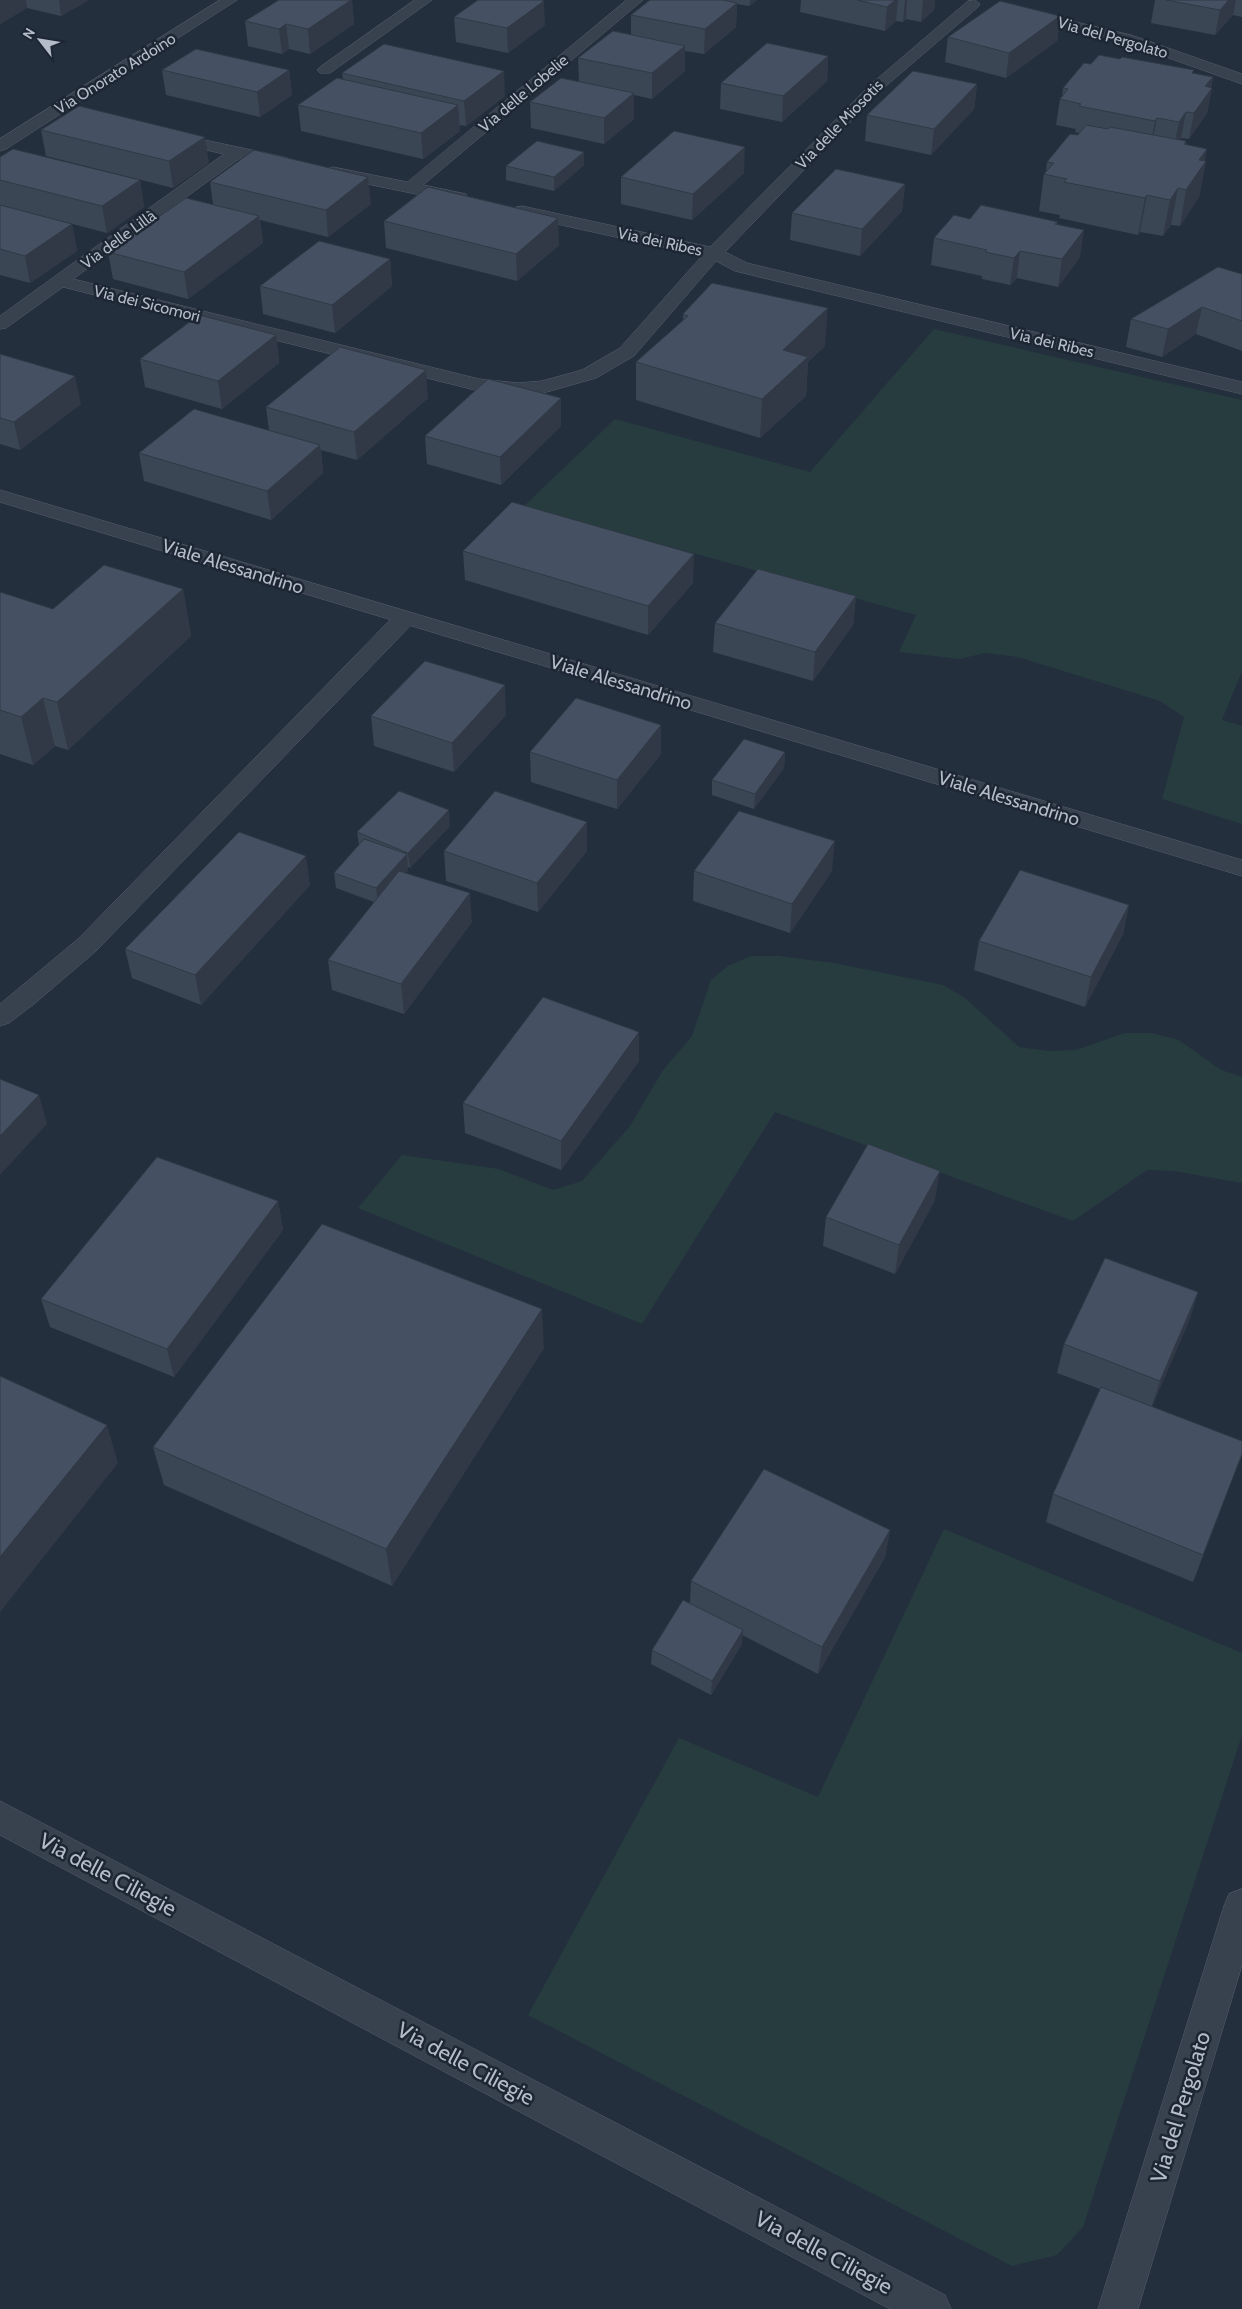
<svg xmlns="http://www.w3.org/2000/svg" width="1242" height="2309" viewBox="0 0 1242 2309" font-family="Cabin,sans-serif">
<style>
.green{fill:#263c3f}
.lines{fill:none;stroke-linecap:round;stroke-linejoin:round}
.service-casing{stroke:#565f6c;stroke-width:1}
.minor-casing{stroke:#565f6c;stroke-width:1}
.tertiary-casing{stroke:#565f6c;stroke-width:1}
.service{fill:#38414e;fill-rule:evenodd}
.minor{fill:#38414e;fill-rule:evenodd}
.tertiary{fill:#38414e;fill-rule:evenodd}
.wall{fill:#3b4654}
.shaded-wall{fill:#303945}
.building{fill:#455162;stroke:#303945}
.labels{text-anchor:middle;stroke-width:5;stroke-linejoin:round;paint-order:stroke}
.far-street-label{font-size:16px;fill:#b4bcc9;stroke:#1d2633}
.street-label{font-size:19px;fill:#b4bcc9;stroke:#1d2633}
.near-street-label{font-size:22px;fill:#b4bcc9;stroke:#1d2633}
</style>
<rect width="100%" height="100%" fill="#242f3e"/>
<!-- green -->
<g class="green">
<path d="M934 329 1242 400V671L1222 720 1242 726V824L1162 799 1184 717 1160 701 1018 657 985 653 960 659 899 652 916 615 524 506 615 419 810 472Z"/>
<path d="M751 956H779L834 963 943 985 965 998 1019 1047 1049 1051 1076 1050 1125 1033H1151L1179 1040 1221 1070 1242 1077V1183L1174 1171 1147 1170 1073 1221 775 1112 642 1324 358 1208 402 1155 499 1169 553 1190 582 1181 630 1126 663 1070 692 1036 711 980 728 966Z"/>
<path d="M944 1529 1242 1653V1735L1083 2227 1057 2255 1012 2266 528 2015 679 1738 818 1797Z"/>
</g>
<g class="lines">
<!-- service casing -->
<g class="service-casing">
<path id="service" d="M405 612 413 613 416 618 413 623 96 951 34 1004 9 1023 0 1026V1004L78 939 397 613Z"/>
</g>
<!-- minor casing -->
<g class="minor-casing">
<g id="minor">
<path d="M220 0H237L6 149 0 151V139Z"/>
<path d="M415 0H432L330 73H320L317 70 320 67Z"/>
<path d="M627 0H643L423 185 466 194 468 198 466 202 460 203 333 177 327 175 325 172 327 169 333 167 407 182Z"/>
<path d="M975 0 980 4 978 7 880 91 725 252 747 263 1242 382V394L735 271 716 261 634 356 596 378 543 393 518 395 479 391 63 287 6 328 0 329V316L224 154 166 141 164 138 166 135 172 133 284 157 290 159 292 162 290 165 284 167 240 158 73 279 479 379 518 383 542 381 582 370 620 348 702 256 516 215 514 211 516 207 522 206 710 247 870 85 968 1Z"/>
<path d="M1024 10 1131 35 1242 74V84L1121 41 1019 17 1017 14Z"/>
<path d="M0 1801 945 2295 951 2309H890L0 1835Z"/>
<path d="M1242 1889V1965L1138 2309H1098L1224 1906 1229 1894Z"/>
</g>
</g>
<!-- tertiary casing -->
<g class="tertiary-casing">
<path id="tertiary" d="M0 490 1242 860V876L0 502Z"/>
</g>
<!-- service -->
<use href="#service" class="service"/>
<!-- minor -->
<use href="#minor" class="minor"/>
<!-- tertiary -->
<use href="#tertiary" class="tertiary"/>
</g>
<!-- wall -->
<g class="wall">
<path d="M0 0H89L61 16 27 8 0 24Z"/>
<path d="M279 0H352L354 24 310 54 289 49 282 54 248 46 245 21Z"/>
<path d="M650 0H757L749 6 737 4 736 27 704 54 685 51V71L652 99 634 95V119L604 144 531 128 530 102 579 81 578 58 631 35V15Z"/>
<path d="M801 0H935L934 10 921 22 906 19 903 22 896 21 885 31 800 12Z"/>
<path d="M1155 0H1242V17L1233 15 1215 35 1151 23Z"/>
<path d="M1060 16 1057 41 1006 78 945 62 948 37Z"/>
<path d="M454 17 545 25 508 53 456 42Z"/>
<path d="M828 56 827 81 782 122 720 109 721 83Z"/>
<path d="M1091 64 1193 73 1213 77 1211 88H1212L1207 113 1189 139 1181 138 1179 140 1186 141V145L1205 161H1206L1199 197 1180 226 1171 225 1163 236 1140 232 1138 235 1059 218 1060 215 1039 211 1044 174 1046 172 1047 162 1079 133 1075 132 1076 129 1056 125 1060 99 1062 97 1063 88Z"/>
<path d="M162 70H289L292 95 260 117 166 95Z"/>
<path d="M342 73 505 96 466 126 459 125 460 131 423 159 301 131 298 105 343 79Z"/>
<path d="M977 84 974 109 931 155 865 141 867 115Z"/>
<path d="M41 130 209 163 173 188 46 156Z"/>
<path d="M584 152V165L554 191 506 180V166Z"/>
<path d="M0 157 140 180 144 207 107 233 0 205Z"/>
<path d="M744 173 692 220 621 204V177Z"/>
<path d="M210 182 371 204 328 237 260 220 263 243 188 299 113 279 108 252 213 204Z"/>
<path d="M905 184 902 211 860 256 790 240 792 213Z"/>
<path d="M0 205 72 224 77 251 30 283 0 275Z"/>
<path d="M970 219 1058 222 1057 225 1080 257 1058 287 1017 278 1010 285 982 279V276L931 265 934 238Z"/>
<path d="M384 221 559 245 517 281 386 248Z"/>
<path d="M390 259 392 286 335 333 263 314 260 286Z"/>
<path d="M1242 274V351L1196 334 1162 357 1126 347 1131 319Z"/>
<path d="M683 314 825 346 808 362 806 396 760 438 636 400V362L683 321Z"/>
<path d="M276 335 279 363 222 409 145 387 140 359Z"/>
<path d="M0 354 81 404 20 450 0 444Z"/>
<path d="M428 398 357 460 321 450 323 473 271 520 144 481 139 453 269 430 266 407Z"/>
<path d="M561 398V426L501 485 427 464 425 436Z"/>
<path d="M463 551 693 583 648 635 465 580Z"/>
<path d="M183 589 191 636 68 750 55 746 33 765 0 754V592L53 609Z"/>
<path d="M856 596 853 625 813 681 713 652 715 623Z"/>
<path d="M506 715 454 772 374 746 371 716Z"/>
<path d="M661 725V754L617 809 531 782 530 752Z"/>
<path d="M785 752 784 768 754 809 712 795V780Z"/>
<path d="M587 822V851L538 912 446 881 444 851Z"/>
<path d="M450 826 410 868 408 867V870L405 873 472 922 404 1014 332 990 328 960 374 902 336 888 334 873 359 845 357 832Z"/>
<path d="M694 871H832L790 933 693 901Z"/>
<path d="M310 885 201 1005 132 978 125 949Z"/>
<path d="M1129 905 1123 934 1085 1007 974 970 979 941Z"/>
<path d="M639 1061 561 1170 465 1133 463 1103Z"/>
<path d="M935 1200 895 1274 823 1246 826 1217Z"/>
<path d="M278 1201 283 1230 174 1377 50 1327 41 1299Z"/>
<path d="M1198 1292 1189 1321 1152 1406 1242 1454 1193 1582 1046 1522 1053 1494 1100 1389 1057 1373 1064 1344Z"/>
<path d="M544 1348 392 1586 164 1485 153 1447Z"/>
<path d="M890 1530 885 1557 818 1674 742 1635V1644L711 1695 651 1664 652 1650 690 1603 691 1581Z"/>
</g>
<!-- shaded-wall -->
<g class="shaded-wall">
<path d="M0 0H26L27 8 0 24Z"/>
<path d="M59 0H89L61 16Z"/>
<path d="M351 0H352L354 24 310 54 308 29Z"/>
<path d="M750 0H757L749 6Z"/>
<path d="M895 0H898L896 21 885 31 887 7Z"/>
<path d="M905 0H907L906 19 903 22Z"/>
<path d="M923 0H935L934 10 921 22Z"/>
<path d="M1229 0H1236L1233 15 1215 35 1220 10Z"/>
<path d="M544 1 545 25 508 53 507 28Z"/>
<path d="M737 3 736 27 704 54 705 29Z"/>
<path d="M1060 16 1057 41 1006 78 1009 53Z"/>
<path d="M286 24 289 49 282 54 279 29Z"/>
<path d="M685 46V71L652 99V73Z"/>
<path d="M828 56 827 81 782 122 783 96Z"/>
<path d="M289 70 292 95 260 117 257 92Z"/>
<path d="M504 71 505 96 466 126 464 101Z"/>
<path d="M1213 77 1210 91 1212 88 1207 113 1189 139 1194 113 1205 86Z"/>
<path d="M977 84 974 109 931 155 934 129Z"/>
<path d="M634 93V119L604 144V118Z"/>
<path d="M458 105 460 131 423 159 421 133Z"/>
<path d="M1186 112 1181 138 1174 148 1179 122Z"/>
<path d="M1157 118 1152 144 1150 147 1155 121Z"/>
<path d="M205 137 209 163 173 188 169 161Z"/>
<path d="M745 147 744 173 692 220 693 194Z"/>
<path d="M1207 149 1204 165 1206 161 1199 197 1180 226 1186 190 1199 160Z"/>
<path d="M584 152V165L554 191V177Z"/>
<path d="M368 177 371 204 328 237 326 210Z"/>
<path d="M140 180 144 207 107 233 102 206Z"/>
<path d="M905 184 902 211 860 256 862 229Z"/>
<path d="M1178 188 1171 225 1163 236 1170 200Z"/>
<path d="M1147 195 1140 232 1138 235 1145 198Z"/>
<path d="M259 216 263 243 188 299 184 272Z"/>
<path d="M558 218 559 245 517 281 516 254Z"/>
<path d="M72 224 77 251 30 283 25 256Z"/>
<path d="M1084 230 1080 257 1058 287 1062 259Z"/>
<path d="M1020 251 1017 278 1010 285 1014 258Z"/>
<path d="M390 259 392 286 335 333 332 305Z"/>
<path d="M1202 307 1196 334 1162 357 1168 329Z"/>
<path d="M828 308 825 346 808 362 806 396 760 438 762 399 783 350Z"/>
<path d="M276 335 279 363 222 409 218 381Z"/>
<path d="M426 370 428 398 357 460 354 432Z"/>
<path d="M75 376 81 404 20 450 14 422Z"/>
<path d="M561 398V426L501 485 500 457Z"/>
<path d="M320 445 323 473 271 520 267 491Z"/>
<path d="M694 554 693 583 648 635V606Z"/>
<path d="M183 589 191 636 68 750 57 702Z"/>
<path d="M856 596 853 625 813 681 815 652Z"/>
<path d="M505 685 506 715 454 772 452 743Z"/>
<path d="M43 698 55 746 33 765 21 717Z"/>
<path d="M661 725V754L617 809V780Z"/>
<path d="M785 752 784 768 754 809 755 794Z"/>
<path d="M449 810 450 826 410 868 408 853Z"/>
<path d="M587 822V851L538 912 537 883Z"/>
<path d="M835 841 832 871 790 933 792 904Z"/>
<path d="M407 854 408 870 378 903 376 888Z"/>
<path d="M306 856 310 885 201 1005 195 975Z"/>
<path d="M470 893 472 922 404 1014 401 984Z"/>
<path d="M1129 905 1123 934 1085 1007 1091 977Z"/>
<path d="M639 1032V1061L561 1170V1141Z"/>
<path d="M39 1095 47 1124 0 1175V1136Z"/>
<path d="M940 1171 935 1200 895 1274 899 1245Z"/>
<path d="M278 1201 283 1230 174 1377 167 1349Z"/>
<path d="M1198 1292 1189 1321 1151 1409 1160 1381Z"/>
<path d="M542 1309 544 1348 392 1586 386 1549Z"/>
<path d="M107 1425 118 1463 0 1612V1557Z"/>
<path d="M890 1530 885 1557 818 1674 822 1647Z"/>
<path d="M743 1630 742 1644 711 1695 712 1681Z"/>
</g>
<!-- building -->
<g class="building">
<path d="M279 0H351L308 29 286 24 279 29 245 21Z"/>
<path d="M478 0H542L544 1 507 28 454 17Z"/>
<path d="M650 0H723L737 3 705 29 631 15Z"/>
<path d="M857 0H895L887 7Z"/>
<path d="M1166 0H1229L1220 10Z"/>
<path d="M1000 1 1060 16 1009 53 948 37Z"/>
<path d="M613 31 685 46 652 73 578 58Z"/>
<path d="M767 43 828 56 783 96 721 83Z"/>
<path d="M384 44 504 71 464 101 342 73Z"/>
<path d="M196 49 289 70 257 92 162 70Z"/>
<path d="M1099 55 1120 59 1122 57 1194 70 1192 73 1213 77 1205 86 1212 88 1194 113 1186 112 1179 122 1157 118 1155 121 1079 106 1081 104 1060 99 1068 89 1063 88 1084 63 1091 64Z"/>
<path d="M913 71 977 84 934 129 867 115Z"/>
<path d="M337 78 458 105 421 133 298 105Z"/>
<path d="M561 78 634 93 604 118 530 102Z"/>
<path d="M79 106 205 137 169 161 41 130Z"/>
<path d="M1086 125 1108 129 1110 127 1186 141 1184 144 1207 149 1199 160 1206 161 1186 190 1178 188 1170 200 1147 195 1145 198 1064 182 1067 179 1044 174 1054 163 1047 162 1070 134 1078 135Z"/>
<path d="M674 131 745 147 693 194 621 177Z"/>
<path d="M537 141 584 152 554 177 506 166Z"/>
<path d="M13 149 140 180 102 206 0 180V157Z"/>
<path d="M254 150 368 177 326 210 210 182Z"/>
<path d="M836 169 905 184 862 229 792 213Z"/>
<path d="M428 187 558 218 516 254 384 221Z"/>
<path d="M186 198 259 216 184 272 108 252Z"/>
<path d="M0 205 72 224 25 256 0 249Z"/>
<path d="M981 205 1058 222 1055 224 1084 230 1062 259 1020 251 1014 258 985 252 987 250 934 238 954 215 970 219Z"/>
<path d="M319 241 390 259 332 305 260 286Z"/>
<path d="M1218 267 1242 274V321L1202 307 1168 329 1131 319Z"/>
<path d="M712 283 828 308 783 350 808 357 762 399 636 362 688 316 683 314Z"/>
<path d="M199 315 276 335 218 381 140 359Z"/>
<path d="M340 347 426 370 354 432 266 407Z"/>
<path d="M0 354 75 376 14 422 0 418Z"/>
<path d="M488 379 561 398 500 457 425 436Z"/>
<path d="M194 409 320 445 267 491 139 453Z"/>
<path d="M512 502 694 554 648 606 463 551Z"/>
<path d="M104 565 183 589 57 702 43 698 21 717 0 710V592L53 609Z"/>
<path d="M758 569 856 596 815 652 715 623Z"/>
<path d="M425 661 505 685 452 743 371 716Z"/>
<path d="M576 698 661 725 617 780 530 752Z"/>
<path d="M744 739 785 752 755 794 712 780Z"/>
<path d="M399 791 449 810 408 853 357 832Z"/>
<path d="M495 791 587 822 537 883 444 851Z"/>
<path d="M739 811 835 841 792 904 694 871Z"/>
<path d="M239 832 306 856 195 975 125 949Z"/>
<path d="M364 839 407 854 376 888 334 873Z"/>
<path d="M1020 870 1129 905 1091 977 979 941Z"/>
<path d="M399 871 470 893 401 984 328 960Z"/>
<path d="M543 997 639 1032 561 1141 463 1103Z"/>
<path d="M0 1079 39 1095 0 1136Z"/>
<path d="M868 1144 940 1171 899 1245 826 1217Z"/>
<path d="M157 1157 278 1201 167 1349 41 1299Z"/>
<path d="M322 1224 542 1309 386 1549 153 1447Z"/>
<path d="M1105 1258 1198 1292 1160 1381 1064 1344Z"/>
<path d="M0 1376 107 1425 0 1557Z"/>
<path d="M1101 1387 1242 1441V1454L1203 1555 1053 1494Z"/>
<path d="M764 1469 890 1530 822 1647 691 1581Z"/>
<path d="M683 1600 743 1630 712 1681 652 1650Z"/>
</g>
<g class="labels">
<!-- far-street labels -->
<g class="far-street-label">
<text transform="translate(1113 37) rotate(16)" y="6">Via del Pergolato</text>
<text transform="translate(115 73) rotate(-32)" y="6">Via Onorato Ardoino</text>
<text transform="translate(523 93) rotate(-40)" y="6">Via delle Lobelie</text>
<text transform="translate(839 124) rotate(-46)" y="6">Via delle Miosotis</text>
<text transform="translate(118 239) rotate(-36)" y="6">Via delle Lillà</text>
<text transform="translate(660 241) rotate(12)" y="6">Via dei Ribes</text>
<text transform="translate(147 303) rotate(14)" y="6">Via dei Sicomori</text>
<text transform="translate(1052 342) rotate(13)" y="6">Via dei Ribes</text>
</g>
<!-- street labels -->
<g class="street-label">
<text transform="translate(233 566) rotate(17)" y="7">Viale Alessandrino</text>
<text transform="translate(621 682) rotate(17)" y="7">Viale Alessandrino</text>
<text transform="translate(1009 798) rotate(17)" y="7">Viale Alessandrino</text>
</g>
<!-- near-street labels -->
<g class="near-street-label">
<text transform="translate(108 1874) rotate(28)" y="8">Via delle Ciliegie</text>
<text transform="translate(466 2063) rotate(28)" y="8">Via delle Ciliegie</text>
<text transform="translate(1180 2107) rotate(-73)" y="8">Via del Pergolato</text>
<text transform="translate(824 2252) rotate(28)" y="8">Via delle Ciliegie</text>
</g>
</g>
<!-- north arrow -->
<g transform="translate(40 40) rotate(301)" stroke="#1d2633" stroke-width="4" paint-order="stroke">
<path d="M0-4L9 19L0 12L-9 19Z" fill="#b4bcc9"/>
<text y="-8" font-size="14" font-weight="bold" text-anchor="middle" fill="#b4bcc9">N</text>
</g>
</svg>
